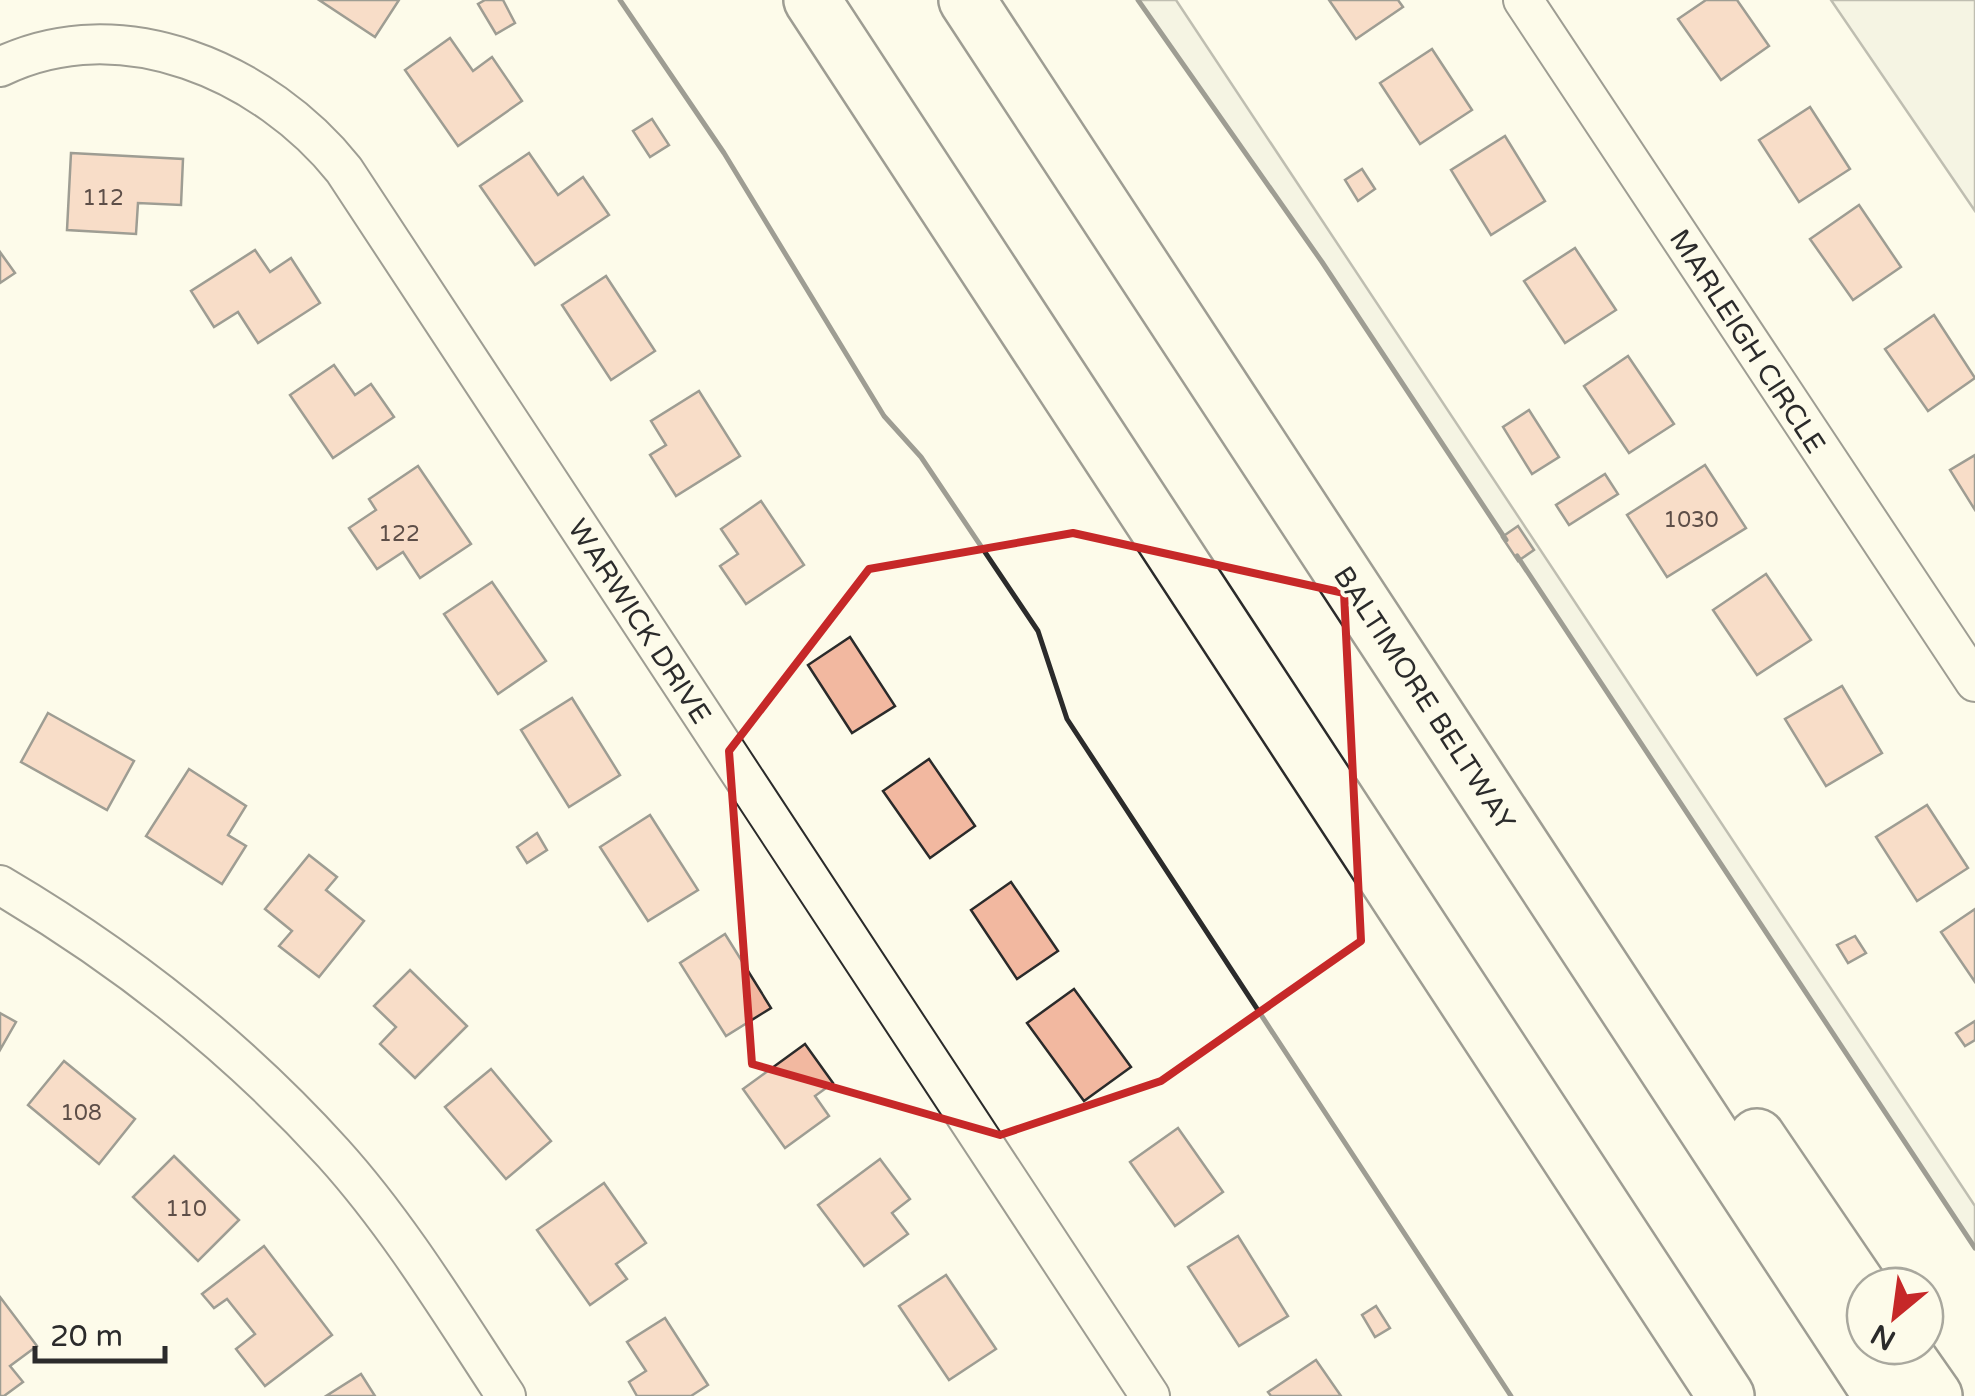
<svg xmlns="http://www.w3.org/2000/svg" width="1975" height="1396" viewBox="0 0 1975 1396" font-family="'Varela Round',sans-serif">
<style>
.green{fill:#ecebdb;stroke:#74746e;stroke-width:2.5}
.building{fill:#f2b8a0;stroke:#2b2b2b;stroke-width:2.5}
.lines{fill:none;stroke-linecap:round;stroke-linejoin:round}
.street-casing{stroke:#2b2b2b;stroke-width:42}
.highway-casing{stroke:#2b2b2b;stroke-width:60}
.street{stroke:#fdfbea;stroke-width:38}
.highway{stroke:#fdfbea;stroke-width:55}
.wall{stroke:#2b2b2b;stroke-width:5}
.marked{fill:none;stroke:#c62828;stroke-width:8;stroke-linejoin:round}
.labels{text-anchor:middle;stroke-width:8;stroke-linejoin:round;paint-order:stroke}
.number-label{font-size:22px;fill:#5d4e48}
.street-label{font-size:28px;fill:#2b2b2b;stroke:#fdfbea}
</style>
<rect width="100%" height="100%" fill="#fdfbea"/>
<!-- green -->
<g class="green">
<path d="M1138 0H1176L1975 1206V1248L1322 262Z"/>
<path d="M1831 0H1975V211Z"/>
</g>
<!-- building -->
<g class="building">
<path d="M319 0H399L375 37Z"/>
<path d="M485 0H503L515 23 496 34 478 4Z"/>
<path d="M1329 0H1398L1403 7 1356 39Z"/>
<path d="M1706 0H1737L1769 46 1721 80 1678 19Z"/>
<path d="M450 38 473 71 492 57 522 101 458 146 405 70Z"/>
<path d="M1432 49 1472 110 1420 144 1380 83Z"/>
<path d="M1810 107 1850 169 1799 202 1759 140Z"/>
<path d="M652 119 669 145 650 157 633 131Z"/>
<path d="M1505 136 1545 201 1491 235 1451 170Z"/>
<path d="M71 153 183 159 181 205 138 203 136 234 67 230Z"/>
<path d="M529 153 558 195 583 177 609 215 535 265 480 186Z"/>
<path d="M1362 169 1375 189 1358 201 1345 180Z"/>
<path d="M1859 205 1901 267 1853 300 1810 239Z"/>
<path d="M1575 248 1616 310 1565 343 1524 281Z"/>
<path d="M255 250 270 272 291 258 320 303 258 343 238 312 214 327 191 291Z"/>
<path d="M0 252 15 273 0 283Z"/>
<path d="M606 276 655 351 611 380 562 305Z"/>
<path d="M1934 315 1975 378 1928 411 1885 349Z"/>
<path d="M1628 356 1674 424 1629 453 1584 386Z"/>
<path d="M334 365 355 395 371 384 394 417 333 458 290 395Z"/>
<path d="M699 391 740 456 676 496 650 455 666 445 651 421Z"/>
<path d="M1529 410 1559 457 1532 474 1503 427Z"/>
<path d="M1975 455V510L1950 470Z"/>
<path d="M1705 465 1746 528 1667 577 1627 515Z"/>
<path d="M418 466 471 544 420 578 403 552 377 569 349 528 376 510 369 499Z"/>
<path d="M1605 474 1618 494 1569 525 1556 505Z"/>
<path d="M761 501 804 565 746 604 720 566 738 554 721 529Z"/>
<path d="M1518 526 1534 550 1518 561 1502 537Z"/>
<path d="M1766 574 1811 640 1757 675 1713 610Z"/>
<path d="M492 582 546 661 498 694 444 614Z"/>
<path d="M850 637 895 706 852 733 808 665Z"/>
<path d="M1842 686 1882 753 1826 786 1785 719Z"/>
<path d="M572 698 620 775 569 807 521 730Z"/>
<path d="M48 713 134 761 107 810 21 762Z"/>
<path d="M929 759 975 826 930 858 883 791Z"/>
<path d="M189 769 246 806 228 835 246 846 222 884 146 836Z"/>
<path d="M1927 805 1968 868 1917 901 1876 837Z"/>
<path d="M650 815 698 890 648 921 600 847Z"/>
<path d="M537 833 547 850 527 863 517 847Z"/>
<path d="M309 855 337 877 326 890 364 921 319 977 279 946 292 931 265 909Z"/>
<path d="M1011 882 1058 951 1017 979 971 910Z"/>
<path d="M1975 909V982L1941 932Z"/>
<path d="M725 934 771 1008 726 1036 680 963Z"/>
<path d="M1855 936 1866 953 1848 963 1837 945Z"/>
<path d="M410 970 467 1026 415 1078 380 1044 396 1027 374 1006Z"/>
<path d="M1074 989 1131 1067 1084 1101 1027 1023Z"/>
<path d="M0 1013 16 1022 0 1050Z"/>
<path d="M1975 1021V1040L1965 1046 1956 1033Z"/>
<path d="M805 1044 833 1083 815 1096 829 1116 785 1148 743 1089Z"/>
<path d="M64 1061 135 1119 99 1164 28 1105Z"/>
<path d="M491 1069 551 1141 506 1179 445 1107Z"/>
<path d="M1178 1128 1223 1192 1175 1226 1130 1162Z"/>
<path d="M174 1156 239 1220 198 1261 133 1197Z"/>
<path d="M880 1159 910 1199 892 1213 908 1234 864 1266 818 1205Z"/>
<path d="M604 1183 646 1243 616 1264 627 1279 590 1305 537 1230Z"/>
<path d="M1238 1236 1288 1316 1239 1346 1188 1267Z"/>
<path d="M264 1246 332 1335 265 1386 236 1349 255 1334 227 1299 214 1308 202 1294Z"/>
<path d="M946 1275 996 1349 949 1380 899 1306Z"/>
<path d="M0 1297 37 1346 10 1366 23 1382 4 1396H0Z"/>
<path d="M1376 1306 1390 1328 1375 1337 1362 1315Z"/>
<path d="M665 1318 708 1385 691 1396H637L629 1382 646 1371 627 1342Z"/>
<path d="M1316 1360 1341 1396H1271L1268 1392Z"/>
<path d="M361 1374 375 1396H326Z"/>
</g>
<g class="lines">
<!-- street casing -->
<g class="street-casing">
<g id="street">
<path d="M1523 0 1975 682"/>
<path d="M0 67C121 8 266 72 344 170L1150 1396"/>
<path d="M0 885C124 958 236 1046 333 1153 399 1226 452 1314 506 1396"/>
</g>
</g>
<!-- highway casing -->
<g class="highway-casing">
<g id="highway">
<path d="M812 0 1726 1396"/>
<path d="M967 0 1882 1396"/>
<path d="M1757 1137 1865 1296"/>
<path d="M1899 1346 1934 1396"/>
</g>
</g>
<!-- street -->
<use href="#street" class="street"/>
<!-- highway -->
<use href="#highway" class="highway"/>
<!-- wall -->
<g class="wall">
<path d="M620 0 724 153 884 416 921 457 1038 631 1067 719 1511 1396"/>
<path d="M1138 0 1322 262 1506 540"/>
<path d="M1517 556 1975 1248"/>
</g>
</g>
<!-- marked area -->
<path d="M0 0H1975V1396H0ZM1073 533 1344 593 1361 941 1161 1081 1000 1135 752 1064 729 751 869 569Z" fill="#fdfbea" fill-opacity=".55" fill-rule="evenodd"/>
<path class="marked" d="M1073 533 1344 593 1361 941 1161 1081 1000 1135 752 1064 729 751 869 569Z"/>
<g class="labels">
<!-- number labels -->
<g class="number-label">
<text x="103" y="205">112</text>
<text x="1691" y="527">1030</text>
<text x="399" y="541">122</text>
<text x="81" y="1120">108</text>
<text x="186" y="1216">110</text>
</g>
<!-- street labels -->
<g class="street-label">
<text transform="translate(1748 341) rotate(57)" y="10">MARLEIGH CIRCLE</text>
<text transform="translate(640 621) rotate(57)" y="10">WARWICK DRIVE</text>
<text transform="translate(1425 698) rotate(57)" y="10">BALTIMORE BELTWAY</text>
</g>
</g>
<!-- north arrow -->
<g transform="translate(1895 1316) rotate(209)"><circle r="48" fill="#fdfbea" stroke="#a9a89e" stroke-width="2.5"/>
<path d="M0-8L18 38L0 25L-18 38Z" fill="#c62828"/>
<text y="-15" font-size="28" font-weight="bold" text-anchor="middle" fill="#2b2b2b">N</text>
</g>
<!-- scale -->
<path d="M35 1346v15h130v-15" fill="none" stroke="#2b2b2b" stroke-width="5"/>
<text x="50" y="1346" font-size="30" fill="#2b2b2b" stroke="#fdfbea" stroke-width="8" paint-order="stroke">20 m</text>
</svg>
